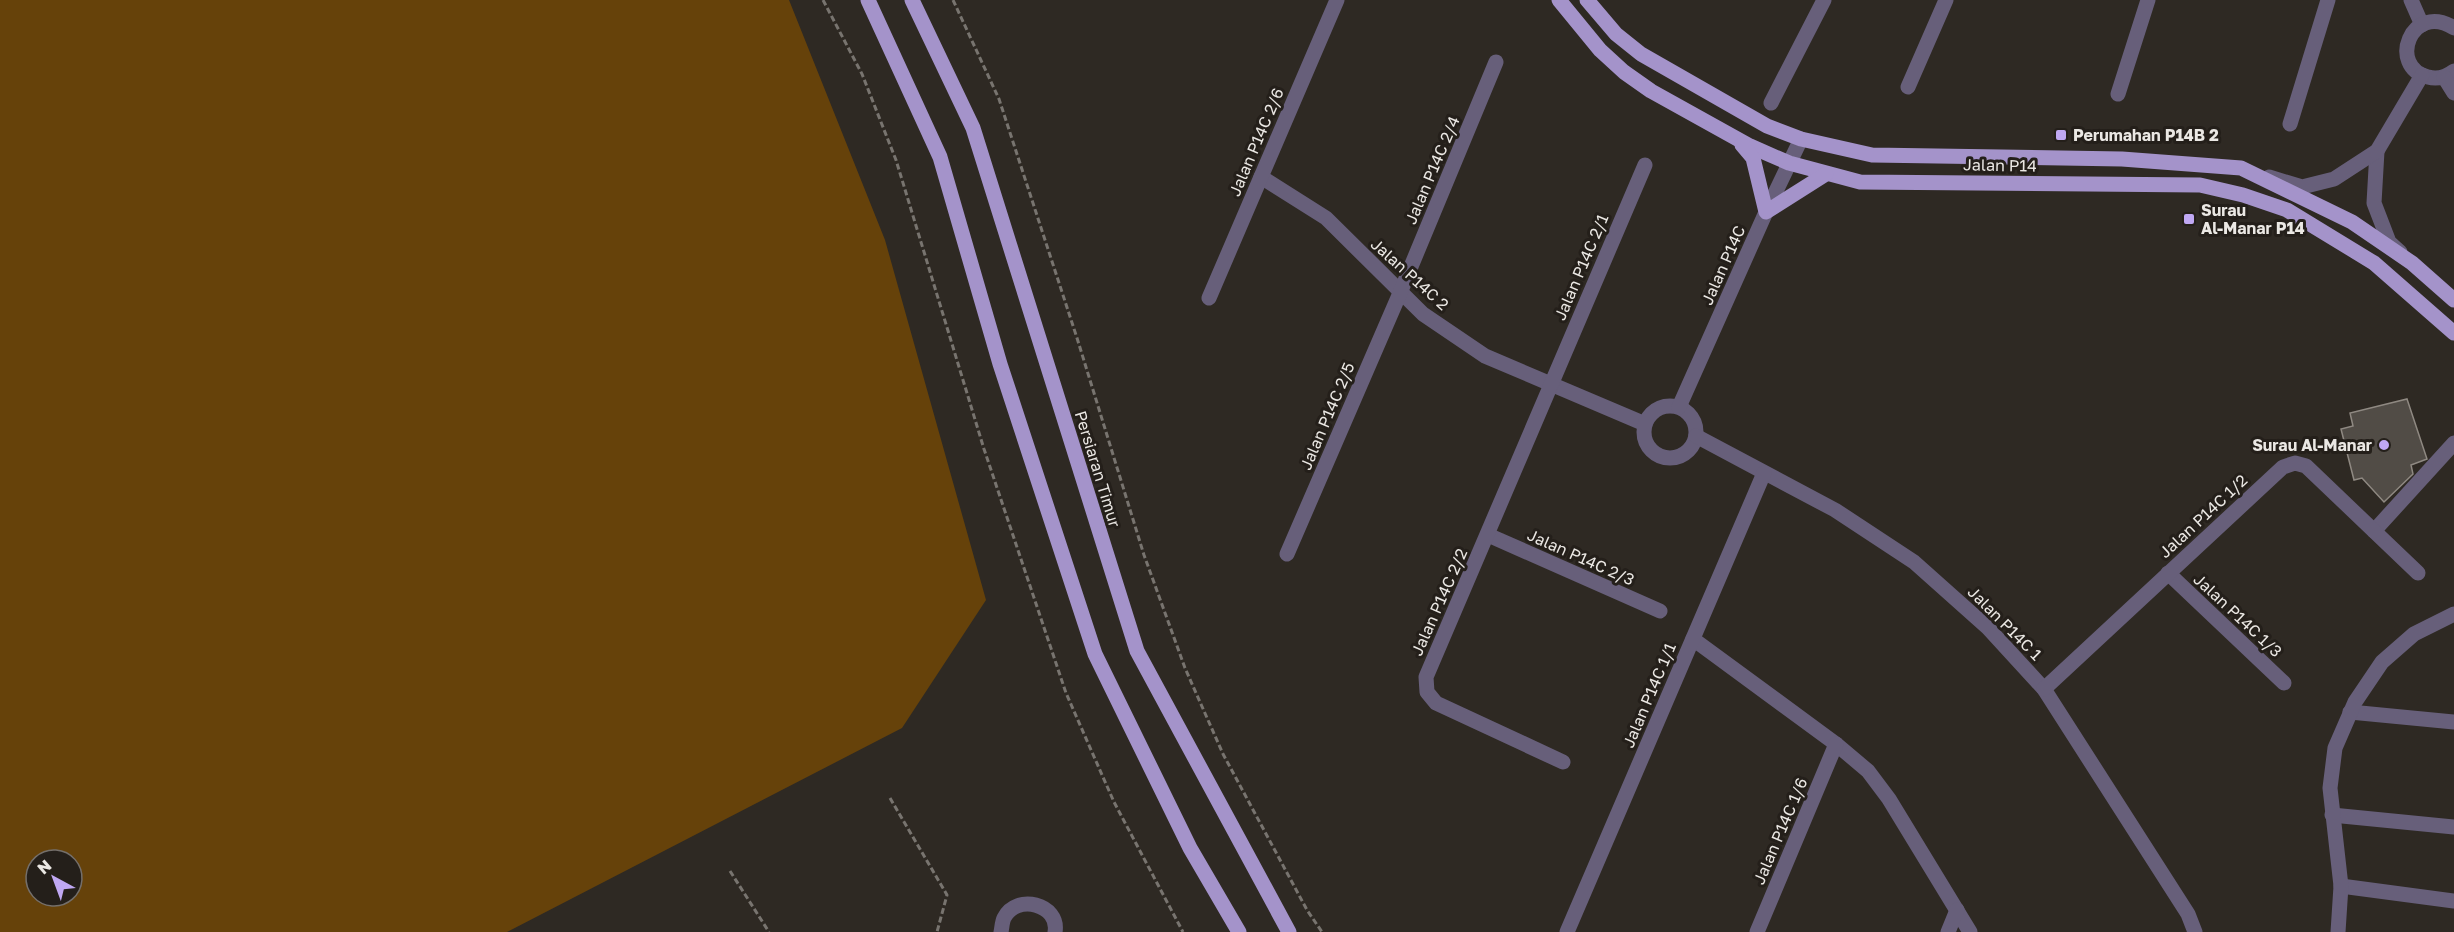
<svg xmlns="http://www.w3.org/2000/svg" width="2454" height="932" viewBox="0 0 2454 932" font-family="'Golos Text',sans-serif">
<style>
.green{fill:#66420a;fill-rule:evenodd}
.building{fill:#514c46;stroke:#8f8982;stroke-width:1.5}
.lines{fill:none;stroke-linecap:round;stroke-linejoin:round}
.path{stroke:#78746f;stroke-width:3;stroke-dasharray:6 3;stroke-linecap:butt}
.minor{stroke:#675f7a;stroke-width:15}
.major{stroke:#a493ca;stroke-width:15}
.poi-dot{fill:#c0a8f3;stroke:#241f1a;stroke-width:2}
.labels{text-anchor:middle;stroke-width:6;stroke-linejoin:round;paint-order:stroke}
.poi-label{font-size:16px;font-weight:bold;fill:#ebe8e4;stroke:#241f1a;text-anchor:start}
.street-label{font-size:16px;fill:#ebe8e4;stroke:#241f1a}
</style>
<rect width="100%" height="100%" fill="#2e2923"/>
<!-- green -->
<path class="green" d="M0 0H789L885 240 986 600 902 728 507 932H0ZM36 860H72V896H36Z"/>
<!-- building -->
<path class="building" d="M2407 399 2427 459 2411 465 2413 474 2384 502 2362 478 2354 480 2341 429 2353 426 2350 413Z"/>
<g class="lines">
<!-- path -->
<g class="path">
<path d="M823 0 862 74 896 160 984 449 1066 693 1114 802 1183 932"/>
<path d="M953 0 999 99 1077 338 1144 555 1185 668 1223 754 1307 910 1322 932"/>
<path d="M890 798 947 895 937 932"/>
<path d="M730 871 769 932"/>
</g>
<!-- minor -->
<g class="minor">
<path d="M2411 0 2422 25"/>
<path d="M2454 28C2411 1 2387 67 2428 77 2438 80 2446 77 2454 71"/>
<path d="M2444 77 2454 93"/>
<path d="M1908 87 1946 0"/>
<path d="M2118 94 2148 0"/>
<path d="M1771 103 1824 0"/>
<path d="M2290 124 2328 0"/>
<path d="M2377 151 2374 203 2389 242 2400 252"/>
<path d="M1261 177 1326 218 1423 314 1485 356 1645 424"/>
<path d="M2269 177 2302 187 2334 179 2377 151 2422 75"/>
<path d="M1209 298 1337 0"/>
<circle cx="1670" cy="432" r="26"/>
<path d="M1679 407 1766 212 1801 139"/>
<path d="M1696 436 1835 510 1914 562 1988 628 2044 689 2188 914 2195 932"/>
<path d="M2374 531 2454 443"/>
<path d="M1488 535 1660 611"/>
<path d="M1287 554 1400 293 1496 62"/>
<path d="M2168 573 2284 683"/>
<path d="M1693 639 1836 744 1868 771 1889 799 1970 932"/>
<path d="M2044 689 2283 467 2295 463 2306 466 2418 573"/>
<path d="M2350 712 2454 722"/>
<path d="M1563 762 1436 703 1427 692 1426 677 1645 165"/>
<path d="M2332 815 2454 827"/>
<path d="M2341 886 2454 901"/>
<path d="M1001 932C1002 928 1002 922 1004 918 1016 893 1060 904 1055 932"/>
<path d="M1567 932 1764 473"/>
<path d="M1757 932 1836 744"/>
<path d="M1948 932 1957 910"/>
<path d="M2338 932 2341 886 2330 788 2335 748 2355 702 2382 662 2414 634 2454 614"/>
</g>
<!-- major -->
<g class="major">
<path d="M868 0 940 157 1000 364 1095 654 1190 848 1239 932"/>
<path d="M912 0 973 128 1137 651 1289 932"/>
<path d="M1559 0 1600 50 1624 72 1651 91 1750 146 1789 163 1860 182 2200 185 2243 195 2287 210 2374 263 2454 333"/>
<path d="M1587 0 1616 34 1641 54 1767 126 1801 139 1872 155 2122 159 2241 168 2352 222 2412 263 2454 300"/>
<path d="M1742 145 1753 158 1766 212 1826 174"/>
</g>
</g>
<!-- markers -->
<g class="poi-dot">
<rect x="2055" y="129" width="12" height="12" rx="3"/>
<rect x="2183" y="213" width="12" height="12" rx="3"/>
<circle cx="2384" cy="445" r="6"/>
</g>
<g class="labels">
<!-- poi labels -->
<g class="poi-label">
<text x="2073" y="141">Perumahan P14B 2</text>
<text x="2201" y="216">Surau<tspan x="2201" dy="18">Al-Manar P14</tspan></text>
<text x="2372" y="451" text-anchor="end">Surau Al-Manar</text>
</g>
<!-- street labels -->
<g class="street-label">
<text transform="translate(1256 142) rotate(-67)" y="6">Jalan P14C 2/6</text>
<text transform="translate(2000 165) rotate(1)" y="6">Jalan P14</text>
<text transform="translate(1432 170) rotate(-67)" y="6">Jalan P14C 2/4</text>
<text transform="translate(1723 265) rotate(-66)" y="6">Jalan P14C</text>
<text transform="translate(1581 267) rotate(-67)" y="6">Jalan P14C 2/1</text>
<text transform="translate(1410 274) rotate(42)" y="6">Jalan P14C 2</text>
<text transform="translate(1327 416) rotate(-67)" y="6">Jalan P14C 2/5</text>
<text transform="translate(1098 469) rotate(73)" y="6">Persiaran Timur</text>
<text transform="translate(2203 516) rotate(-43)" y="6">Jalan P14C 1/2</text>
<text transform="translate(1581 557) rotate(24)" y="6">Jalan P14C 2/3</text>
<text transform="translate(1439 602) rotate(-66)" y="6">Jalan P14C 2/2</text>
<text transform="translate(2238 615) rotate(43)" y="6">Jalan P14C 1/3</text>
<text transform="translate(2005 623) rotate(45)" y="6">Jalan P14C 1</text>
<text transform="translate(1649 695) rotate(-67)" y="6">Jalan P14C 1/1</text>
<text transform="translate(1780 831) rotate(-67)" y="6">Jalan P14C 1/6</text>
</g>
</g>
<!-- north arrow -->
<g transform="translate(54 878) rotate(319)"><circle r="28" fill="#241f1a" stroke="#746f6b" stroke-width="1.5"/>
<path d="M0-4.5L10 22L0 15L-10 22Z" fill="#c0a8f3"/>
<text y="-9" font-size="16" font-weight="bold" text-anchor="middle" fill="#ebe8e4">N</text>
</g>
</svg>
